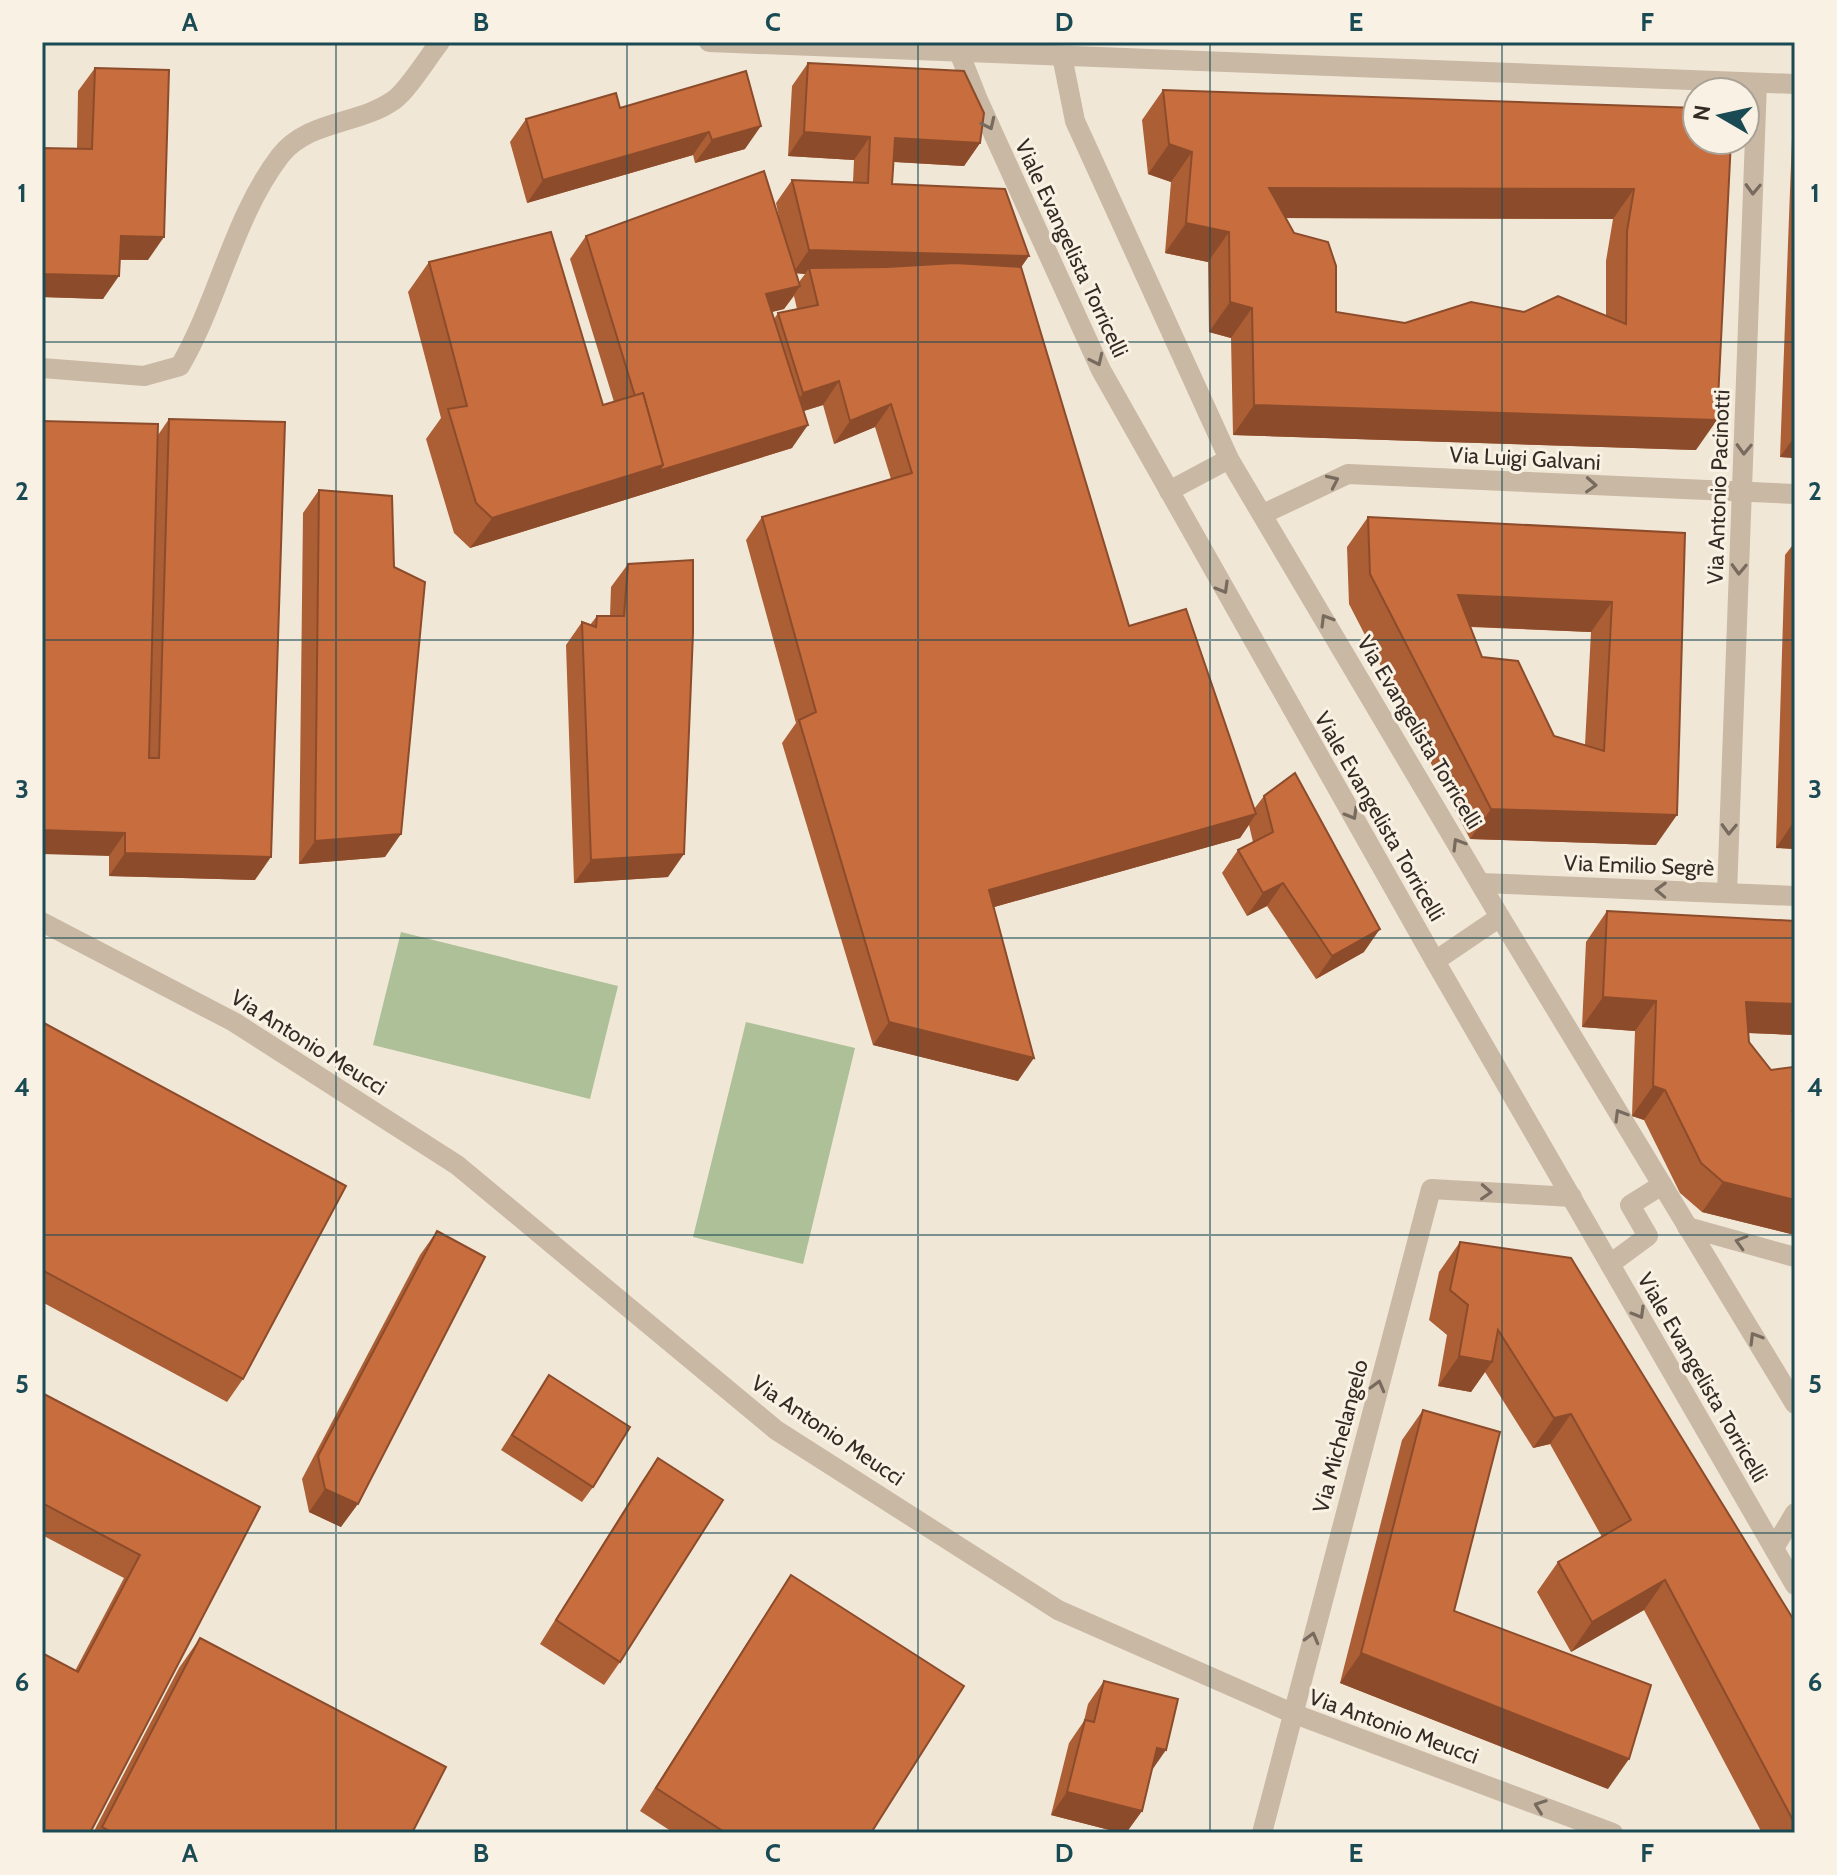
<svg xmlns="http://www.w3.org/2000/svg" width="1837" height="1875" viewBox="0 0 1837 1875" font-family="Cabin,sans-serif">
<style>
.green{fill:#aec097}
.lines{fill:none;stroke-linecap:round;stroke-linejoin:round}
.pedestrian{stroke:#c9b8a3;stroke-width:20}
.minor{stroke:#c9b8a3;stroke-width:20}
.tertiary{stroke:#c9b8a3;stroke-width:20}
.wall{fill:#ac5e35;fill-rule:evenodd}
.shaded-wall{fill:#8c4c2b}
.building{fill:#c86d3e;stroke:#8c4c2b;stroke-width:2;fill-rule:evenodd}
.oneway{stroke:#776a5e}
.grid{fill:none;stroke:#1a4b55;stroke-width:2;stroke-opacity:0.55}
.labels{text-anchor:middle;stroke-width:6;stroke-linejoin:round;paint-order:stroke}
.street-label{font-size:22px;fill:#342b25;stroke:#f9f1e3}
.neatline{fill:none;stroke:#1a4b55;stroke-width:3}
.grid-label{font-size:26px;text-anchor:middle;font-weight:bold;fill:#1a4b55}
</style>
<rect width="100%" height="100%" fill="#f1e7d7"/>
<!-- green -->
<g class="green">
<path d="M401 932 618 986 590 1099 373 1045Z"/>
<path d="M746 1022 855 1048 803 1264 693 1237Z"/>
</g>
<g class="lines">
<!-- pedestrian -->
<g class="pedestrian">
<path d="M1169 491 1229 459"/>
<path d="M1435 961 1500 917"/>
<path d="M1610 1264 1648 1236 1630 1205 1662 1185"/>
<path d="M1774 1548 1795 1513"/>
</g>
<!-- minor -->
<g class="minor">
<path d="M959 52 978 100 1101 370 1435 961 1795 1585"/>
<path d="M1062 56 1075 121 1229 459 1500 917 1795 1404"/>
<path d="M42 368 144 376 180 366C219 299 233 218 280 156 308 120 359 125 394 100 408 90 428 57 440 42"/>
<path d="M1263 514 1348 474 1795 494"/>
<path d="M1481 883 1795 896"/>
<path d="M1727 893 1757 83"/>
<path d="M42 922 234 1022 457 1165 776 1430 1058 1610 1292 1713 1613 1833"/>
<path d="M1687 1227 1795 1257"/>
<path d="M1262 1833 1431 1189 1572 1197"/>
</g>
<!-- tertiary -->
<path class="tertiary" d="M709 42 1795 84"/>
</g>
<!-- wall -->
<g class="wall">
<path d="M808 63 980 143 964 166 894 162 892 184 1021 267 1129 626 1254 809 1264 796 1364 952 1316 979 1267 906 1247 916 1222 873 1238 850 1253 842 1249 825 1240 838 994 907 1018 1081 873 1045 782 743 796 723 746 540 762 517 891 479 875 427 834 444 823 405 804 411 792 448 470 548 454 533 426 439 441 418 408 292 429 262 603 405 614 402 570 259 586 236 781 227 776 203 792 180 853 182 854 160 788 156 792 86ZM796 273 805 274 799 282ZM794 296 797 309 778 313 774 319 772 312 784 309Z"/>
<path d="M95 68 148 260H120L103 299 42 297V148L77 149 78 91Z"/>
<path d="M746 71 745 149 695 163 693 155 527 203 510 142 526 119 620 108Z"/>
<path d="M1163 90 1697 108 1696 450 1233 435 1231 338 1209 332 1208 262 1165 253 1171 182 1148 174 1142 120ZM1286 218 1613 219 1606 261V316L1524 312 1405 323 1336 312Z"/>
<path d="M1795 134V458L1780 457 1792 138Z"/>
<path d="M169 419 255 880 109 876V856L158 435Z"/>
<path d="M319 490 394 567 385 857 299 864 303 513Z"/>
<path d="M1368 517 1685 533 1656 845 1470 839 1349 604 1347 547ZM1470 627 1591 632 1585 745 1554 736 1482 657Z"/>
<path d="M1795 542V849L1776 848 1785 555Z"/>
<path d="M628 564 668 877 574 883 566 645 582 622 590 625 597 616H610L611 587Z"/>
<path d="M1607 911 1795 1035 1748 1033 1749 1042 1771 1070H1795V1235L1702 1212 1680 1193 1644 1120 1632 1116 1635 1031 1582 1027 1586 942Z"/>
<path d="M42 1022 243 1379 227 1402 42 1302Z"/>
<path d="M437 1231 341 1527 309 1512 302 1479 420 1255Z"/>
<path d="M1460 1242 1795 1622V1833H1762L1644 1610 1571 1652 1537 1592 1558 1562 1602 1537 1550 1444 1533 1448 1485 1372 1471 1392 1438 1386 1447 1335 1429 1320 1439 1272Z"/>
<path d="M549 1375 593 1487 582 1502 501 1450Z"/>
<path d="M42 1393 260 1507 90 1833 75 1671 124 1578 42 1535Z"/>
<path d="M1423 1410 1454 1611 1608 1789 1340 1683 1402 1440Z"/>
<path d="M658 1458 620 1662 604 1685 540 1644 642 1481Z"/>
<path d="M791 1575 871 1833H674L640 1811 775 1599Z"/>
<path d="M200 1638 412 1833H93L179 1668Z"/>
<path d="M1104 1681 1152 1770 1142 1811 1126 1833H1113L1114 1831 1051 1815 1069 1743 1084 1721 1088 1704Z"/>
</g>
<!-- shaded-wall -->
<g class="shaded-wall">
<path d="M761 126 745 149 695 163 712 140Z"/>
<path d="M709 132 693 155 527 203 543 180Z"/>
<path d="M804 132 870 137 854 160 788 156Z"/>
<path d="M895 138 980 143 964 166 879 161Z"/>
<path d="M1169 144 1192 152 1171 182 1148 174Z"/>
<path d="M1269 188 1634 189 1613 219 1248 218Z"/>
<path d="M1186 223 1229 232 1208 262 1165 253Z"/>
<path d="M121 236 164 237 148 260 104 259Z"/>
<path d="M809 250 1029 256 1013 279 809 268 805 274 793 273Z"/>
<path d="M42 274 119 276 103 299 42 297Z"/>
<path d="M800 286 784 309 750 317 766 294Z"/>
<path d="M1230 302 1252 308 1231 338 1209 332Z"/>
<path d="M839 381 823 405 787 416 803 393Z"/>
<path d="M891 404 875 427 834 444 850 421Z"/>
<path d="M1254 405 1717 420 1696 450 1233 435Z"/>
<path d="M808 425 792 448 470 548 492 518 663 465Z"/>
<path d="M1795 436V458L1780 457Z"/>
<path d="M1458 595 1612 602 1591 632 1437 625Z"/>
<path d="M1491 809 1677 815 1656 845 1470 839Z"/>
<path d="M1256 814 1240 838 973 913 989 890Z"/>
<path d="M1795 820V849L1776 848Z"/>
<path d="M42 830 125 833 109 856 42 854Z"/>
<path d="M401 834 385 857 299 864 315 841Z"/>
<path d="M125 853 271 857 255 880 109 876Z"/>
<path d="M684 854 668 877 574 883 591 860Z"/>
<path d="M1283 883 1267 906 1247 916 1263 893Z"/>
<path d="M1380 929 1364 952 1316 979 1332 956Z"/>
<path d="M1603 997 1656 1001 1635 1031 1582 1027Z"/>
<path d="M1746 1002 1795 1004V1035L1725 1032Z"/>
<path d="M889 1022 1034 1058 1018 1081 873 1045Z"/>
<path d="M1653 1086 1665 1090 1644 1120 1632 1116Z"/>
<path d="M1723 1182 1795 1200V1235L1702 1212Z"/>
<path d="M1459 1356 1492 1362 1471 1392 1438 1386Z"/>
<path d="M1571 1414 1550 1444 1533 1448 1554 1418Z"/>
<path d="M325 1489 358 1504 341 1527 309 1512Z"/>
<path d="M1665 1580 1644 1610 1571 1652 1592 1622Z"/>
<path d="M1361 1653 1629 1759 1608 1789 1340 1683Z"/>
<path d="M1157 1748 1166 1750 1150 1773Z"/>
<path d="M1067 1792 1142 1811 1126 1833H1121L1051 1815Z"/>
</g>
<!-- building -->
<g class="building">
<path d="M808 63 964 71 984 113 980 143 895 138 892 184 1005 189 1029 256 809 250 792 180 868 183 870 137 804 132Z"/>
<path d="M95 68 169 70 164 237 121 236 119 276 42 274V148L92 149Z"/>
<path d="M746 71 761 126 712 140 709 132 543 180 526 119 616 93 620 108Z"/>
<path d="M1163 90 1697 108V140H1731L1717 420 1254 405 1252 308 1230 302 1229 232 1186 223 1192 152 1169 144ZM1269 188 1634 189 1627 231 1626 324 1558 296 1524 312 1471 302 1405 323 1336 312V266L1328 242 1294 233Z"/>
<path d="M764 171 800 286 766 294 808 425 658 471 663 465 643 393 635 396 586 236Z"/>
<path d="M551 232 603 405 643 393 663 465 492 518 476 503 448 409 467 406 429 262Z"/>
<path d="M955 263 1021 267 1129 626 1186 609 1256 814 989 890 1034 1058 889 1022 799 720 816 712 762 517 912 473 891 404 850 421 839 381 803 393 778 313 818 305 809 268 887 267Z"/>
<path d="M169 419 285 422 271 857 125 853V833L42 830V421L158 424 149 758H159Z"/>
<path d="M319 490 392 496 394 567 425 582 401 834 315 841Z"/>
<path d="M1368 517 1685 533 1677 815 1491 809 1370 574ZM1458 595 1612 602 1604 751 1554 736 1518 661 1482 657Z"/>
<path d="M693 560V633L684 854 591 860 582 622 596 627 597 616H624L628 564Z"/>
<path d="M1295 773 1380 929 1332 956 1283 883 1263 893 1238 850 1273 832 1264 796Z"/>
<path d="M1607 911 1795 921V1004L1746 1002 1749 1042 1771 1070 1793 1067 1795 1070V1110L1793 1111 1795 1112V1200L1723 1182 1701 1163 1665 1090 1653 1086 1656 1001 1603 997Z"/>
<path d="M42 1022 346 1186 243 1379 42 1270Z"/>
<path d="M437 1231 485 1257 358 1504 325 1489 318 1456Z"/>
<path d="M1460 1242 1571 1258 1795 1622V1824L1665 1580 1592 1622 1558 1562 1631 1520 1571 1414 1554 1418 1498 1330 1492 1362 1459 1356 1468 1305 1450 1290Z"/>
<path d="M549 1375 630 1427 593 1487 512 1435Z"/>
<path d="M42 1393 260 1507 90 1833H42V1653L78 1672 140 1555 42 1503Z"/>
<path d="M1423 1410 1500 1432 1454 1611 1651 1685 1629 1759 1361 1653Z"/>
<path d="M658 1458 723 1500 620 1662 556 1620Z"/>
<path d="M791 1575 964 1686 871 1833H726L656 1788Z"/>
<path d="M200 1638 446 1767 412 1833H113L102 1827Z"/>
<path d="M1104 1681 1178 1699 1166 1750 1157 1748 1142 1811 1067 1792 1085 1720 1094 1722Z"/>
</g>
<!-- one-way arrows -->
<defs><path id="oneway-chevron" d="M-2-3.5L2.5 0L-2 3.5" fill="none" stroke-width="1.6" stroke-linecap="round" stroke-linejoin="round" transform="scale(2)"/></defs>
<g class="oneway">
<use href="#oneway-chevron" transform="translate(989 124) rotate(65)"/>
<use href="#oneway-chevron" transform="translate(1753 189) rotate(92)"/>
<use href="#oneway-chevron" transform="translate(1097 360) rotate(65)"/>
<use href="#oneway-chevron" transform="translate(1744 449) rotate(92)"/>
<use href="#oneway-chevron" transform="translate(1333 481) rotate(-25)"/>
<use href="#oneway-chevron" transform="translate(1591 485) rotate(3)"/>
<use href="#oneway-chevron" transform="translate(1739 569) rotate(92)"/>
<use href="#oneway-chevron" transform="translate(1223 588) rotate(60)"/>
<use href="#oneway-chevron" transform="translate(1326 620) rotate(-121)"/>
<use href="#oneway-chevron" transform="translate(1352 814) rotate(60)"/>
<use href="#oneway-chevron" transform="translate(1729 829) rotate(92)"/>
<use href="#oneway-chevron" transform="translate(1458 844) rotate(-121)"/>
<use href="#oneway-chevron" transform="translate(1661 890) rotate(-178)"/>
<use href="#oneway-chevron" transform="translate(1620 1115) rotate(-121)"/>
<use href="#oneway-chevron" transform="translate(1486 1192) rotate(3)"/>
<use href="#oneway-chevron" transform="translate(1741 1242) rotate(-164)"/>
<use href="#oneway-chevron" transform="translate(1639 1313) rotate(60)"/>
<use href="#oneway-chevron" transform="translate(1755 1338) rotate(-121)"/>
<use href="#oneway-chevron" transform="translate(1378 1386) rotate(-75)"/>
<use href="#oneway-chevron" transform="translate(1312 1638) rotate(-75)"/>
<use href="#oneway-chevron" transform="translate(1540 1806) rotate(-160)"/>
</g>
<!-- grid -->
<path class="grid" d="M336 42V1833M627 42V1833M918 42V1833M1210 42V1833M1502 42V1833M42 342H1795M42 640H1795M42 938H1795M42 1235H1795M42 1533H1795"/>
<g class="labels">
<!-- street labels -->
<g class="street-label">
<text transform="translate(1072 248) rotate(65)" y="8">Viale Evangelista Torricelli</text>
<text transform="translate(1525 458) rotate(3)" y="8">Via Luigi Galvani</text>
<text transform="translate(1718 487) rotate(-88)" y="8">Via Antonio Pacinotti</text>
<text transform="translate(1420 732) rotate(59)" y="8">Via Evangelista Torricelli</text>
<text transform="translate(1380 816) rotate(60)" y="8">Viale Evangelista Torricelli</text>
<text transform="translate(1639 865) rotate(2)" y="8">Via Emilio Segrè</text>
<text transform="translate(309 1042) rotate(32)" y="8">Via Antonio Meucci</text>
<text transform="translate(1703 1377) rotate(60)" y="8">Viale Evangelista Torricelli</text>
<text transform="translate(828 1430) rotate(34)" y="8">Via Antonio Meucci</text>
<text transform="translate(1340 1436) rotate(-75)" y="8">Via Michelangelo</text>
<text transform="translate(1394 1726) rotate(20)" y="8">Via Antonio Meucci</text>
</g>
</g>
<!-- border -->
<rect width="1837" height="1875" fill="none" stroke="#f9f1e3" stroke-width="88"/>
<!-- north arrow -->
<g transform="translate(1721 116) rotate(279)"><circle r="38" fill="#f9f1e3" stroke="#aaa297" stroke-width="2"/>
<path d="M0-6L14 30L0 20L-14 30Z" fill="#1a4b55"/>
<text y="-12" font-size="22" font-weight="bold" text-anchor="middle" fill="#342b25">N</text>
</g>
<rect x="44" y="44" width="1749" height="1787" class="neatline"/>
<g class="grid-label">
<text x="190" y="31">A</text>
<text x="481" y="31">B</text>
<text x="773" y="31">C</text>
<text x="1064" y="31">D</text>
<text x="1356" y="31">E</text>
<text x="1647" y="31">F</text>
<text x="22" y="202">1</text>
<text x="1815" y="202">1</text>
<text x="22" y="500">2</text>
<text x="1815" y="500">2</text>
<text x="22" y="798">3</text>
<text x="1815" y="798">3</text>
<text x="22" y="1096">4</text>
<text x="1815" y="1096">4</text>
<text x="22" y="1393">5</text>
<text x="1815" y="1393">5</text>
<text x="22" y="1691">6</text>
<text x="1815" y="1691">6</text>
<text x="190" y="1862">A</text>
<text x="481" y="1862">B</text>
<text x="773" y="1862">C</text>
<text x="1064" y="1862">D</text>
<text x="1356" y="1862">E</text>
<text x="1647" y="1862">F</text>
</g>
</svg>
